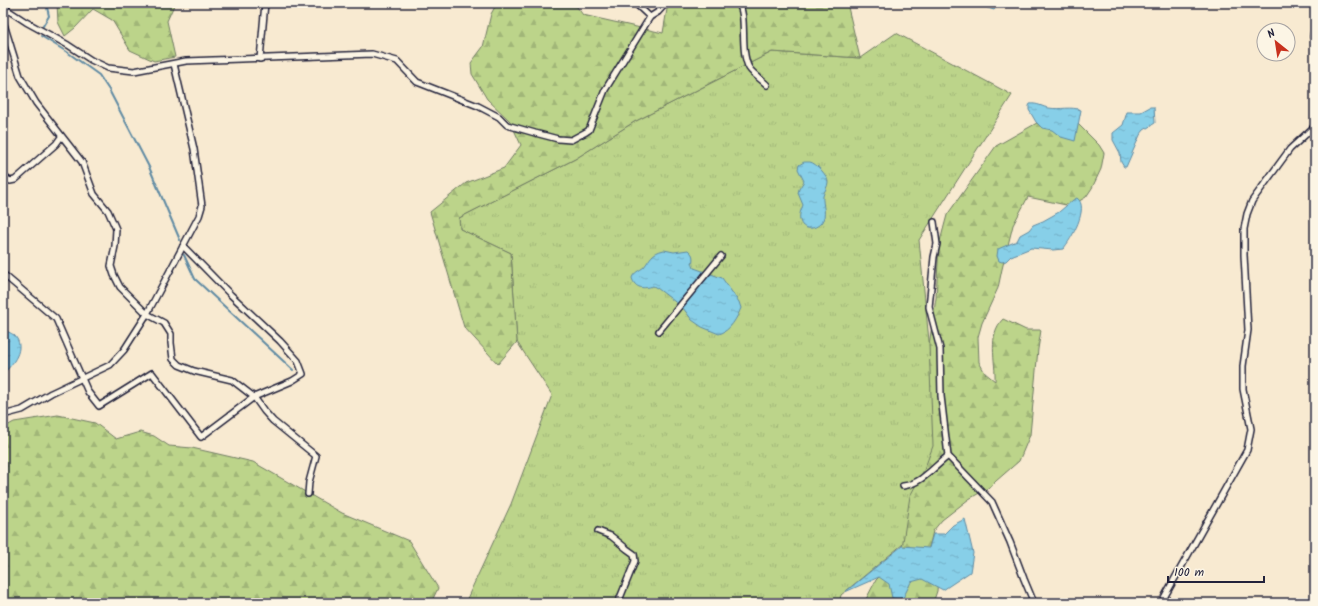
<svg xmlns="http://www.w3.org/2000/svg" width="1318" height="606" viewBox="0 0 1318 606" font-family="Kalam,sans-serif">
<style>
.grass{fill:url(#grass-tufts);stroke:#6f7b62}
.forest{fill:url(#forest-firs);stroke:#6f7b62}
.water{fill:url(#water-ripples);stroke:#5f8aa3}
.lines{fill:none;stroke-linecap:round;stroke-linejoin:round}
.stream{stroke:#5f8aa3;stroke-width:2}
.minor-casing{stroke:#22223b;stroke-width:8}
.minor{stroke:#fcf5e5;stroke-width:5}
</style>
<defs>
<pattern id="grass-tufts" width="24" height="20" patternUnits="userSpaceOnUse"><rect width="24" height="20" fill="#bcd48a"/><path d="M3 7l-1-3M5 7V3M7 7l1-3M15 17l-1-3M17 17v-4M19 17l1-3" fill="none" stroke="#a1b678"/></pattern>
<pattern id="forest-firs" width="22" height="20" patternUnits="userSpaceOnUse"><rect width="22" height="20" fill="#bcd48a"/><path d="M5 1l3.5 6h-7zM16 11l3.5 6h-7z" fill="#a1b678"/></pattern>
<pattern id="water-ripples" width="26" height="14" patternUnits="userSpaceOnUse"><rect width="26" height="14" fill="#87cfe8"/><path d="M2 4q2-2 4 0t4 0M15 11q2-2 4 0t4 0" fill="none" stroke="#74b1c8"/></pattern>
</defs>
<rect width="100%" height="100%" fill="#f8ead1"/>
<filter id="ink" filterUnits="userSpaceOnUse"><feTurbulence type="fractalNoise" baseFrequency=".025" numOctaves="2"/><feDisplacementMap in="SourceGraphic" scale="8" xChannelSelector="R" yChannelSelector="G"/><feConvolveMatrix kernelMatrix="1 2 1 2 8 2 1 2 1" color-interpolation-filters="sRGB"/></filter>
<g filter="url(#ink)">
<!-- grass -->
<path class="grass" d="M896 33 1012 95 919 240 940 451 914 535 841 595 839 603H465L511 504 552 395 517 342 511 253 460 229 459 218 575 159 634 122 772 52 860 58Z"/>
<!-- forest -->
<g class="forest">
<path d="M57 3H175L167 21 175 57 154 61 130 50 112 20 93 9 75 28 65 36 58 22Z"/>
<path d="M497 3H574L583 15 663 33 668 3H847L860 58 772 52 634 122 575 159 459 218 460 229 511 253 517 342 498 364 464 327 430 212 466 183 504 168 521 145 510 121 487 99 472 74 471 63 483 47 491 14Z"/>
<path d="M1044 119 1077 123 1099 145 1104 153 1101 169 1092 188 1086 197 1071 206 1028 197 1013 225 1002 269 998 288 982 323 978 337 979 362 985 373 995 381C996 361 987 335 1003 319L1026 330H1041L1038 349 1030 435 1019 461 988 488 969 499 942 520 933 531 929 548 939 565 937 591 933 603H864L876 580 901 555 910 496 924 470 933 446 929 345 936 298 939 245 947 215 996 146Z"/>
<path d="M58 415 95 423 116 439 140 432 154 436 169 446 192 448 253 462 342 513 409 541 438 588 431 603H3V428L14 422Z"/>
</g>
<!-- water -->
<g class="water">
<path d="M981 3H999L994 10 982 6Z"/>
<path d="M1030 104C1038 103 1042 107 1049 108 1060 110 1071 106 1081 110L1075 141 1061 137 1052 130 1042 128 1036 122 1029 110V106Z"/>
<path d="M1150 107H1154L1155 123 1144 130 1140 135 1126 167H1124L1121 162 1120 153 1113 140V133L1123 125 1127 112H1141Z"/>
<path d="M804 162C805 162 810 162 810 162 816 163 828 176 828 182 828 187 824 191 823 196 822 205 828 215 821 223 815 230 802 231 800 220 799 214 801 210 803 205L798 193 799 189 804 181 798 169 799 165Z"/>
<path d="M1077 198C1090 207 1071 240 1063 249L1053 250 1031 248 1011 256 1006 261 1002 262 999 261 997 256 998 249 1017 241 1020 235 1029 230 1033 225 1043 221 1059 212 1073 200Z"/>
<path d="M664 250 674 252 688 250C697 257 690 261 694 268L722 278 739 302 741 308C737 318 730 331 719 334L702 327 692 320 683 308 657 288 653 286C644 289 635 289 632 278 634 272 639 271 644 267 651 258 651 253 664 250Z"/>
<path d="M3 329C6 331 11 333 14 335 27 348 12 365 3 374Z"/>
<path d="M965 519 973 553 970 572 943 590 922 579 911 582 902 600 892 598 889 584 879 577 845 592 902 546 929 548 933 534H944L953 525Z"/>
</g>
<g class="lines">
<!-- stream -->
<g class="stream">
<path d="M43 26 49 16 46 3"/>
<path d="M41 36 67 52 99 75 109 90 149 167 180 240"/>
<path d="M184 255 195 279 293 370"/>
</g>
<!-- minor casing -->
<g class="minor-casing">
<g id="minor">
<path d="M635 3 650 17"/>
<path d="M738 3C748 15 739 49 749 68 753 74 762 80 767 85"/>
<path d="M3 7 26 22 68 45 91 60 108 68 134 71 186 61 372 54 397 61 417 82 478 106 499 117 507 125 535 133 558 139 571 140 586 132 589 130 605 90 650 17 658 12 666 3"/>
<path d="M3 21 20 76 36 103 82 162 94 194 108 211 116 229 115 246 111 266 114 275 120 287 147 314 164 323 171 334V343L173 359 179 365 194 371 232 380 254 397 264 411 273 421 316 456 309 482 308 494"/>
<path d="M1315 30 1314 31 1313 37 1315 38"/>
<path d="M260 59 265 3"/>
<path d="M3 176 10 181 15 180 56 144 61 137"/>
<path d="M934 222 937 244 934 257 929 307 940 349 941 396 948 456 992 502 1010 542 1024 579 1034 603"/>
<path d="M3 274 56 319 88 392 99 406 152 373 201 437 254 397 292 381 303 374 298 361 280 341 231 295 183 246"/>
<path d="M659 331 721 256"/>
<path d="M3 415 22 410 51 393 110 365 124 350 147 314 199 216 202 206 194 149 174 64"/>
<path d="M903 486C921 484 934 467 948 456"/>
<path d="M598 531 611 536 627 549 634 554 635 561 618 603"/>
<path d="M1161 603 1247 450 1251 429 1243 389V366L1248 330 1244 255V229L1247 214 1252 201 1290 149 1315 126"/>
</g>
</g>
<!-- minor -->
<use href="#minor" class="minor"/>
</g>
</g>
<!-- margin -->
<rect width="1318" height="606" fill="none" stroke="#fcf5e5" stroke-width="16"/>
<rect x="8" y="8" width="1302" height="590" fill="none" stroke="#22223b" stroke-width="1.5" filter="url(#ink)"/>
<!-- north arrow -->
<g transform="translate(1276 42) rotate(330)"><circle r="19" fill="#fcf5e5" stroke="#a5a1a1"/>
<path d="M0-3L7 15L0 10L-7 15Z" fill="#c8321e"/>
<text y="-6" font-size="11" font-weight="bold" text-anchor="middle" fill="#22223b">N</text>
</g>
<!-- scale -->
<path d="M1168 576v6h96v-6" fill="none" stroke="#22223b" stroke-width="2"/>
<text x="1174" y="576" font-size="12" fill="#22223b" stroke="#fcf5e5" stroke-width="3" paint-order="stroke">100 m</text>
</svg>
